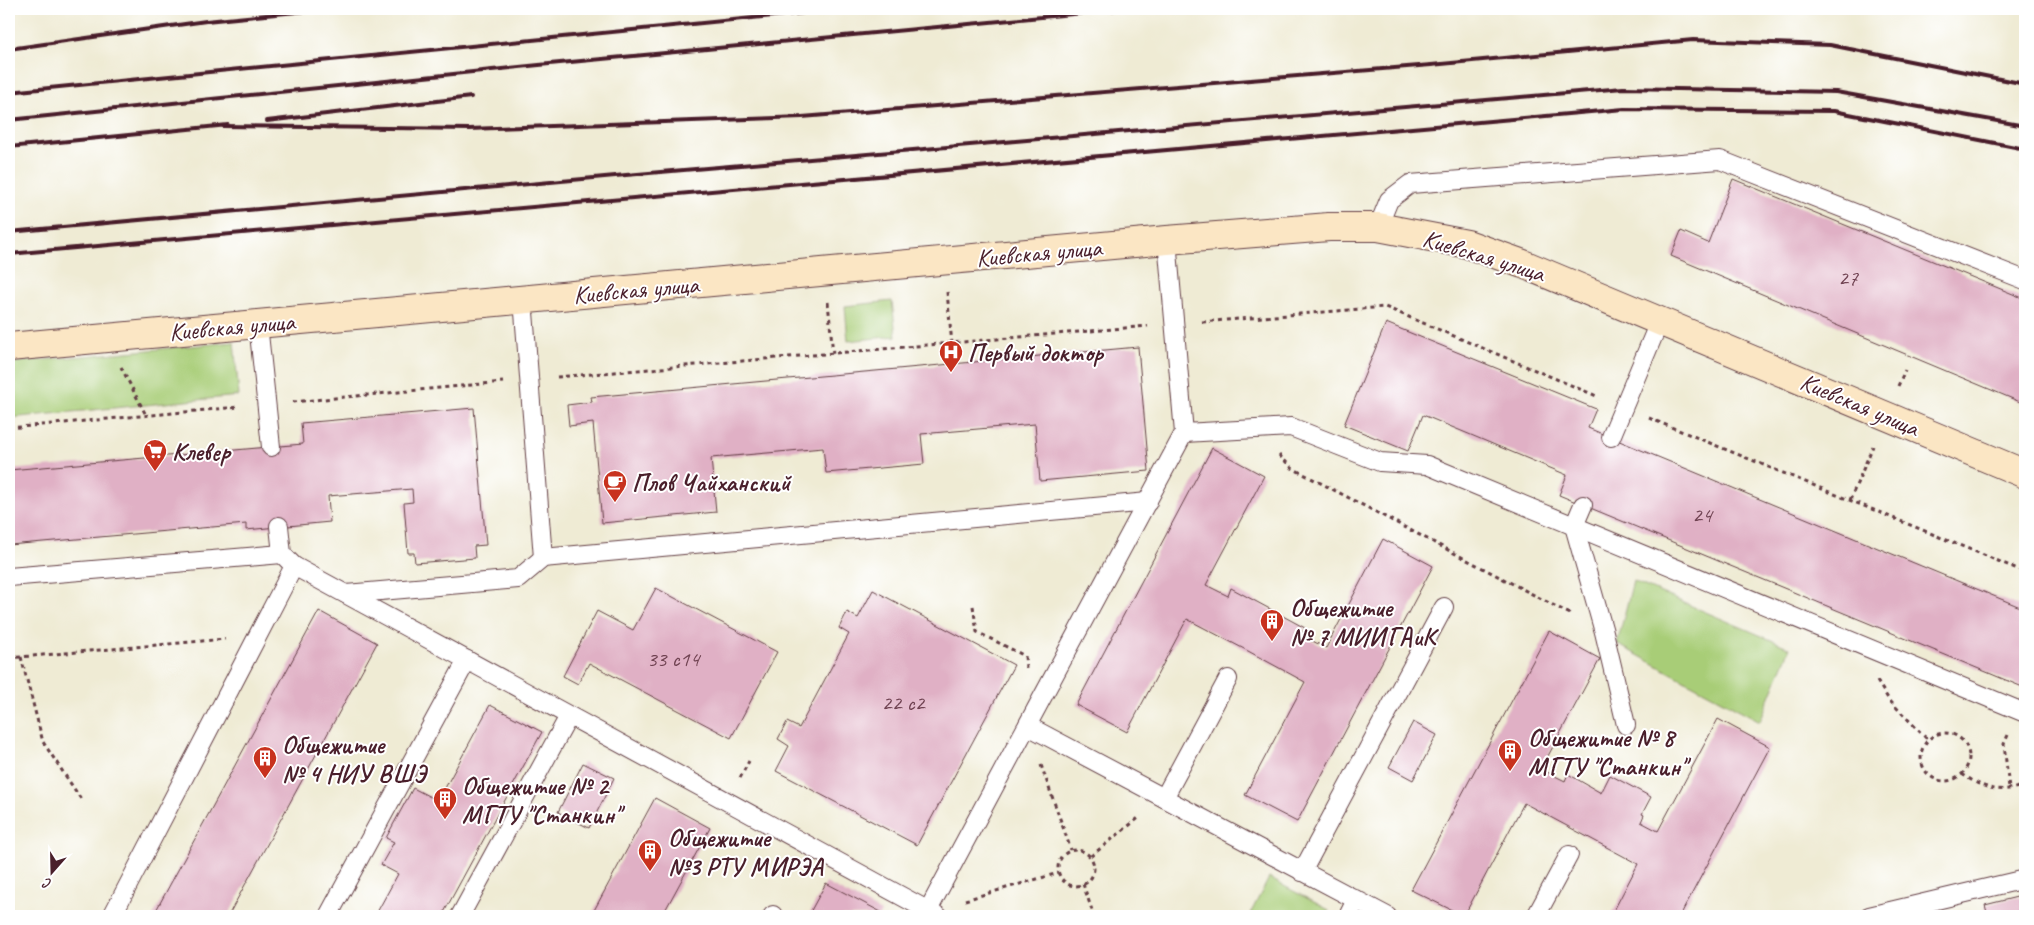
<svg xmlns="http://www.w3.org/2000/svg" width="2034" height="925" viewBox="0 0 2034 925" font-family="Caveat,sans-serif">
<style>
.green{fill:#a8cd77;stroke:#797651}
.building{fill:#e0b0c5}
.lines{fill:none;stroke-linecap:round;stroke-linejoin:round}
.lane-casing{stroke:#633e44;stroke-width:20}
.secondary-casing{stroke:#633e44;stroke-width:30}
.path{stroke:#633e44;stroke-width:3;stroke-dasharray:4 4;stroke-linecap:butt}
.lane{stroke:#fff;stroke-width:18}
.secondary{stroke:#fbe6c4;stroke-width:28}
.rail{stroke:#4a1f2b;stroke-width:4}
.labels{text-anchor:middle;stroke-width:4;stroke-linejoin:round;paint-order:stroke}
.number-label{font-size:22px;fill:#704352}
.street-label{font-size:25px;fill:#4a1f2b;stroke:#fff}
.poi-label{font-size:25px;font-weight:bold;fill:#4a1f2b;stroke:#fff;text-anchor:start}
</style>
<rect width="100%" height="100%" fill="#fff"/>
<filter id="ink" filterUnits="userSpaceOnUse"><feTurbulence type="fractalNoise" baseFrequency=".02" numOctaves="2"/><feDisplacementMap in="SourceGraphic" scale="10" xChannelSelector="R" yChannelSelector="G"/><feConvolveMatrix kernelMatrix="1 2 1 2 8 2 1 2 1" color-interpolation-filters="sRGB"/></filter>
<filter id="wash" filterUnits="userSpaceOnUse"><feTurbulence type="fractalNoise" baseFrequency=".0096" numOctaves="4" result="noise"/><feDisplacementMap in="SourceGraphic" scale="20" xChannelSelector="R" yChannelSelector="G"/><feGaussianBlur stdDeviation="1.12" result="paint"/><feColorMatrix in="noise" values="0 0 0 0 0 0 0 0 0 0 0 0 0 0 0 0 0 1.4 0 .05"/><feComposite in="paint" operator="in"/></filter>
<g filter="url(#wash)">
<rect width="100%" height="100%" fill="#efebd4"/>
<!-- green -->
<g class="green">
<path d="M892 301 896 336 848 341 845 306Z"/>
<path d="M234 342 239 396 9 418V363Z"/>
<path d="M1633 581 1790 648 1760 721 1617 644Z"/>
<path d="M1269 878 1329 910 1326 916H1249Z"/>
</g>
<g id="blocks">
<!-- building -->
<g class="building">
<path d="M1733 179 2025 299V404L1671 256 1681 231 1708 243Z"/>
<path d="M1386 323 1596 409 1588 428 2025 609V688L1559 495 1567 475 1423 415 1408 451 1344 425Z"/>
<path d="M1138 347 1149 471 1040 481 1035 424 921 434 924 464 826 473 823 448 711 458 716 512 602 523 593 423 569 426 567 405 592 402 591 397Z"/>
<path d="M474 408 486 545 474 546 475 558 415 563 414 553H408L404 503 413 502 412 489 328 496 330 522 246 530V524L9 545V470L303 444 301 423Z"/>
<path d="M1212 448 1264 476 1206 585 1228 596 1231 588 1305 628 1301 635 1326 648 1383 539 1433 566 1297 822 1245 795 1305 682 1248 651 1187 619 1127 732 1076 705Z"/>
<path d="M656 588 777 652 731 738 589 663 578 684 563 676 597 611 633 630Z"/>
<path d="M873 590 1014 665 917 845 776 771 789 746 778 739 787 722 799 728 849 634 839 628 847 612 858 618Z"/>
<path d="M319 611 377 643 228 916H153Z"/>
<path d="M1549 631 1600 659 1541 769 1565 781 1568 774 1601 793 1610 775 1651 797 1642 814 1644 815 1641 822 1658 831 1718 719 1770 747 1680 916H1611L1638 864 1524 803 1464 916 1411 890Z"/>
<path d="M490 705 542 732 442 916H375L398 874 381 865 394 842 386 838 413 788 438 801Z"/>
<path d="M1413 722 1437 735 1413 780 1389 767Z"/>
<path d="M583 763 614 778 589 828 558 812Z"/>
<path d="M655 798 710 828 662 916H591Z"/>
<path d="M826 883 881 912 879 916H808Z"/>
<path d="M2025 895V916H1988L1985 905Z"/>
</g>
</g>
</g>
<g filter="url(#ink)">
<use href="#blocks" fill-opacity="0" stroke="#633e44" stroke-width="1"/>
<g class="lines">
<!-- lane casing -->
<g class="lane-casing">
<g id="lane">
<path d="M1378 227 1389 200 1410 184 1720 160 2025 280"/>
<path d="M523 299 543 558"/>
<path d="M258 324 271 447"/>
<path d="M1184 433 1291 427 1380 462 1427 465 2025 713"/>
<path d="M1611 437 1660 320"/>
<path d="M1583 505 1574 526 1604 632 1626 725"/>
<path d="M279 526 282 554 294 566 938 916"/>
<path d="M9 577 282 554"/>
<path d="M346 594 518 579 543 558 1148 502"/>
<path d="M1028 726 1387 916"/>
<path d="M1164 798 1228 679"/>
<path d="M1302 872 1444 607"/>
<path d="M112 916 294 566"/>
<path d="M328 916 467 660"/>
<path d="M460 916 569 716"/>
<path d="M772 916 773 915"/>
<path d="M925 916 1184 433 1167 240"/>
<path d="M1348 916 1356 900"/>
<path d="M1536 916 1569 855"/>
<path d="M1869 916 2025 879"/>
</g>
</g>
<!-- secondary casing -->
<g class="secondary-casing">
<path id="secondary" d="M9 347 1167 240 1329 227H1378L1467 244 1523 264 2025 474"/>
</g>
<!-- path -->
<g class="path">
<path d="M947 292 952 344"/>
<path d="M828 302 833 354"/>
<path d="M1202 322 1385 307 1599 397"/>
<path d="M121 367 146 415"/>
<path d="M557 377 1148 326"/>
<path d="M1898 386 1905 370"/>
<path d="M293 402 503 382"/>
<path d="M1649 418 2025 572"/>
<path d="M9 428 239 407"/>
<path d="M1279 455 1292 468 1572 615"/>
<path d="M1850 500 1873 446"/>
<path d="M973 606 977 632 1025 656 1026 668"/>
<path d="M21 657 43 742 81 799"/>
<path d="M9 658 225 639"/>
<path d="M1877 681 1889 700 1927 739"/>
<circle cx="1945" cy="757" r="24"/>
<path d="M2008 735 2004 744 2009 788"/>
<path d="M1041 765 1071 850"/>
<path d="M1962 774C1984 789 2000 794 2025 785"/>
<path d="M740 778 749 761"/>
<circle cx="1076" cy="868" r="18"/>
<path d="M1091 856 1141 816"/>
<path d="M1083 884 1094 916"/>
<path d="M965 900 1058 873"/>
</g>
<!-- lane -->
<use href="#lane" class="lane"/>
<!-- secondary -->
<use href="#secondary" class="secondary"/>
<!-- rail -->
<g class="rail">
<path d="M9 49 206 21 327 9"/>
<path d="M9 92 844 9"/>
<path d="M9 120 539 65 1125 9"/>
<path d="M267 121 471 97"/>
<path d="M223 126 469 129 802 117 1431 65 1693 40 1830 45 2025 84"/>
<path d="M9 147 228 125"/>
<path d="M9 232 626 175 1623 88 1836 92 2025 126"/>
<path d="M9 254 1624 109 1834 111 2025 149"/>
</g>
</g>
</g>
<!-- icons -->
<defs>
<g id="hospital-pin" transform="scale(1.25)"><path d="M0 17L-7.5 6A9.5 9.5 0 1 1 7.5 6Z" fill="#c8321e" stroke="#fff"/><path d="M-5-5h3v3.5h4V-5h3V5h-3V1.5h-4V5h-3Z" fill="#fff"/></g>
<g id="supermarket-pin" transform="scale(1.25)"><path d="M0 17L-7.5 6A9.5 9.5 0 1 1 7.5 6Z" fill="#c8321e" stroke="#fff"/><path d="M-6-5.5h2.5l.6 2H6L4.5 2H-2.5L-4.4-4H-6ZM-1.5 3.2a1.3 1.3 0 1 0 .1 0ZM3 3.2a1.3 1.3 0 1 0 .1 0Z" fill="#fff"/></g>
<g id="cafe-pin" transform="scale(1.25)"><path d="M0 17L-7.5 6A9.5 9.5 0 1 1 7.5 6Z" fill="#c8321e" stroke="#fff"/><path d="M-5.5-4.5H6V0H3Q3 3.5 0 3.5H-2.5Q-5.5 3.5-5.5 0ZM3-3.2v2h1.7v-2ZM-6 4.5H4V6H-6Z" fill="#fff"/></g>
<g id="building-pin" transform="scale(1.25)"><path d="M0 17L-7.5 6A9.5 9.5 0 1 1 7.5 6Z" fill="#c8321e" stroke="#fff"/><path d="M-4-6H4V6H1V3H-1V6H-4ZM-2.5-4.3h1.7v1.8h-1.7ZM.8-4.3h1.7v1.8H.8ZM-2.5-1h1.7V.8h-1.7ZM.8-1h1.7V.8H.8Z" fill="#fff"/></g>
</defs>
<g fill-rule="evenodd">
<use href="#hospital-pin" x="951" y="352"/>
<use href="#supermarket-pin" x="155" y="451"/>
<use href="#cafe-pin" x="615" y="482"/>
<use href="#building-pin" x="1272" y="621"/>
<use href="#building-pin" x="1510" y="751"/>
<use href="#building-pin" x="265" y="758"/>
<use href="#building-pin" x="445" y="799"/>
<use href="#building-pin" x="650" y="851"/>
</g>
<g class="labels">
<!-- number labels -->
<g class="number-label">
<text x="1848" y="285">27</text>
<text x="1702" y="522">24</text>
<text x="673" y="666">33 с14</text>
<text x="903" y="710">22 с2</text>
</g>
<!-- street labels -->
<g class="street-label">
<text transform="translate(1039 252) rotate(-5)" y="9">Киевская улица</text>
<text transform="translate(1484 255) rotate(17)" y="9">Киевская улица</text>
<text transform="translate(636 289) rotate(-5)" y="9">Киевская улица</text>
<text transform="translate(232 326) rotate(-5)" y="9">Киевская улица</text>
<text transform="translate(1860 404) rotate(23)" y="9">Киевская улица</text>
</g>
<!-- poi labels -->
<g class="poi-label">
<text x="968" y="361">Первый доктор</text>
<text x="172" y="460">Клевер</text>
<text x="632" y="491">Плов Чайханский</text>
<text x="1290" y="616">Общежитие<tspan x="1290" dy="29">№ 7 МИИГАиК</tspan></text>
<text x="1528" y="746">Общежитие № 8<tspan x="1528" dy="29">МГТУ "Станкин"</tspan></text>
<text x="282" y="753">Общежитие<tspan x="282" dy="29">№ 4 НИУ ВШЭ</tspan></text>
<text x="462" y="794">Общежитие № 2<tspan x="462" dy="29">МГТУ "Станкин"</tspan></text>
<text x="668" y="846">Общежитие<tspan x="668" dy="29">№3 РТУ МИРЭА</tspan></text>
</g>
</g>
<!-- margin -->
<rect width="2034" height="925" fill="none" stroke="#fff" stroke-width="30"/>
<!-- north arrow -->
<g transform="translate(52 872) rotate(200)" stroke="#ffffff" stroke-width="4" paint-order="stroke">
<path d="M0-4L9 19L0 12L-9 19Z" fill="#4a1f2b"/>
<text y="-8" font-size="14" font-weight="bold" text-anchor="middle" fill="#4a1f2b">С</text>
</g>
</svg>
